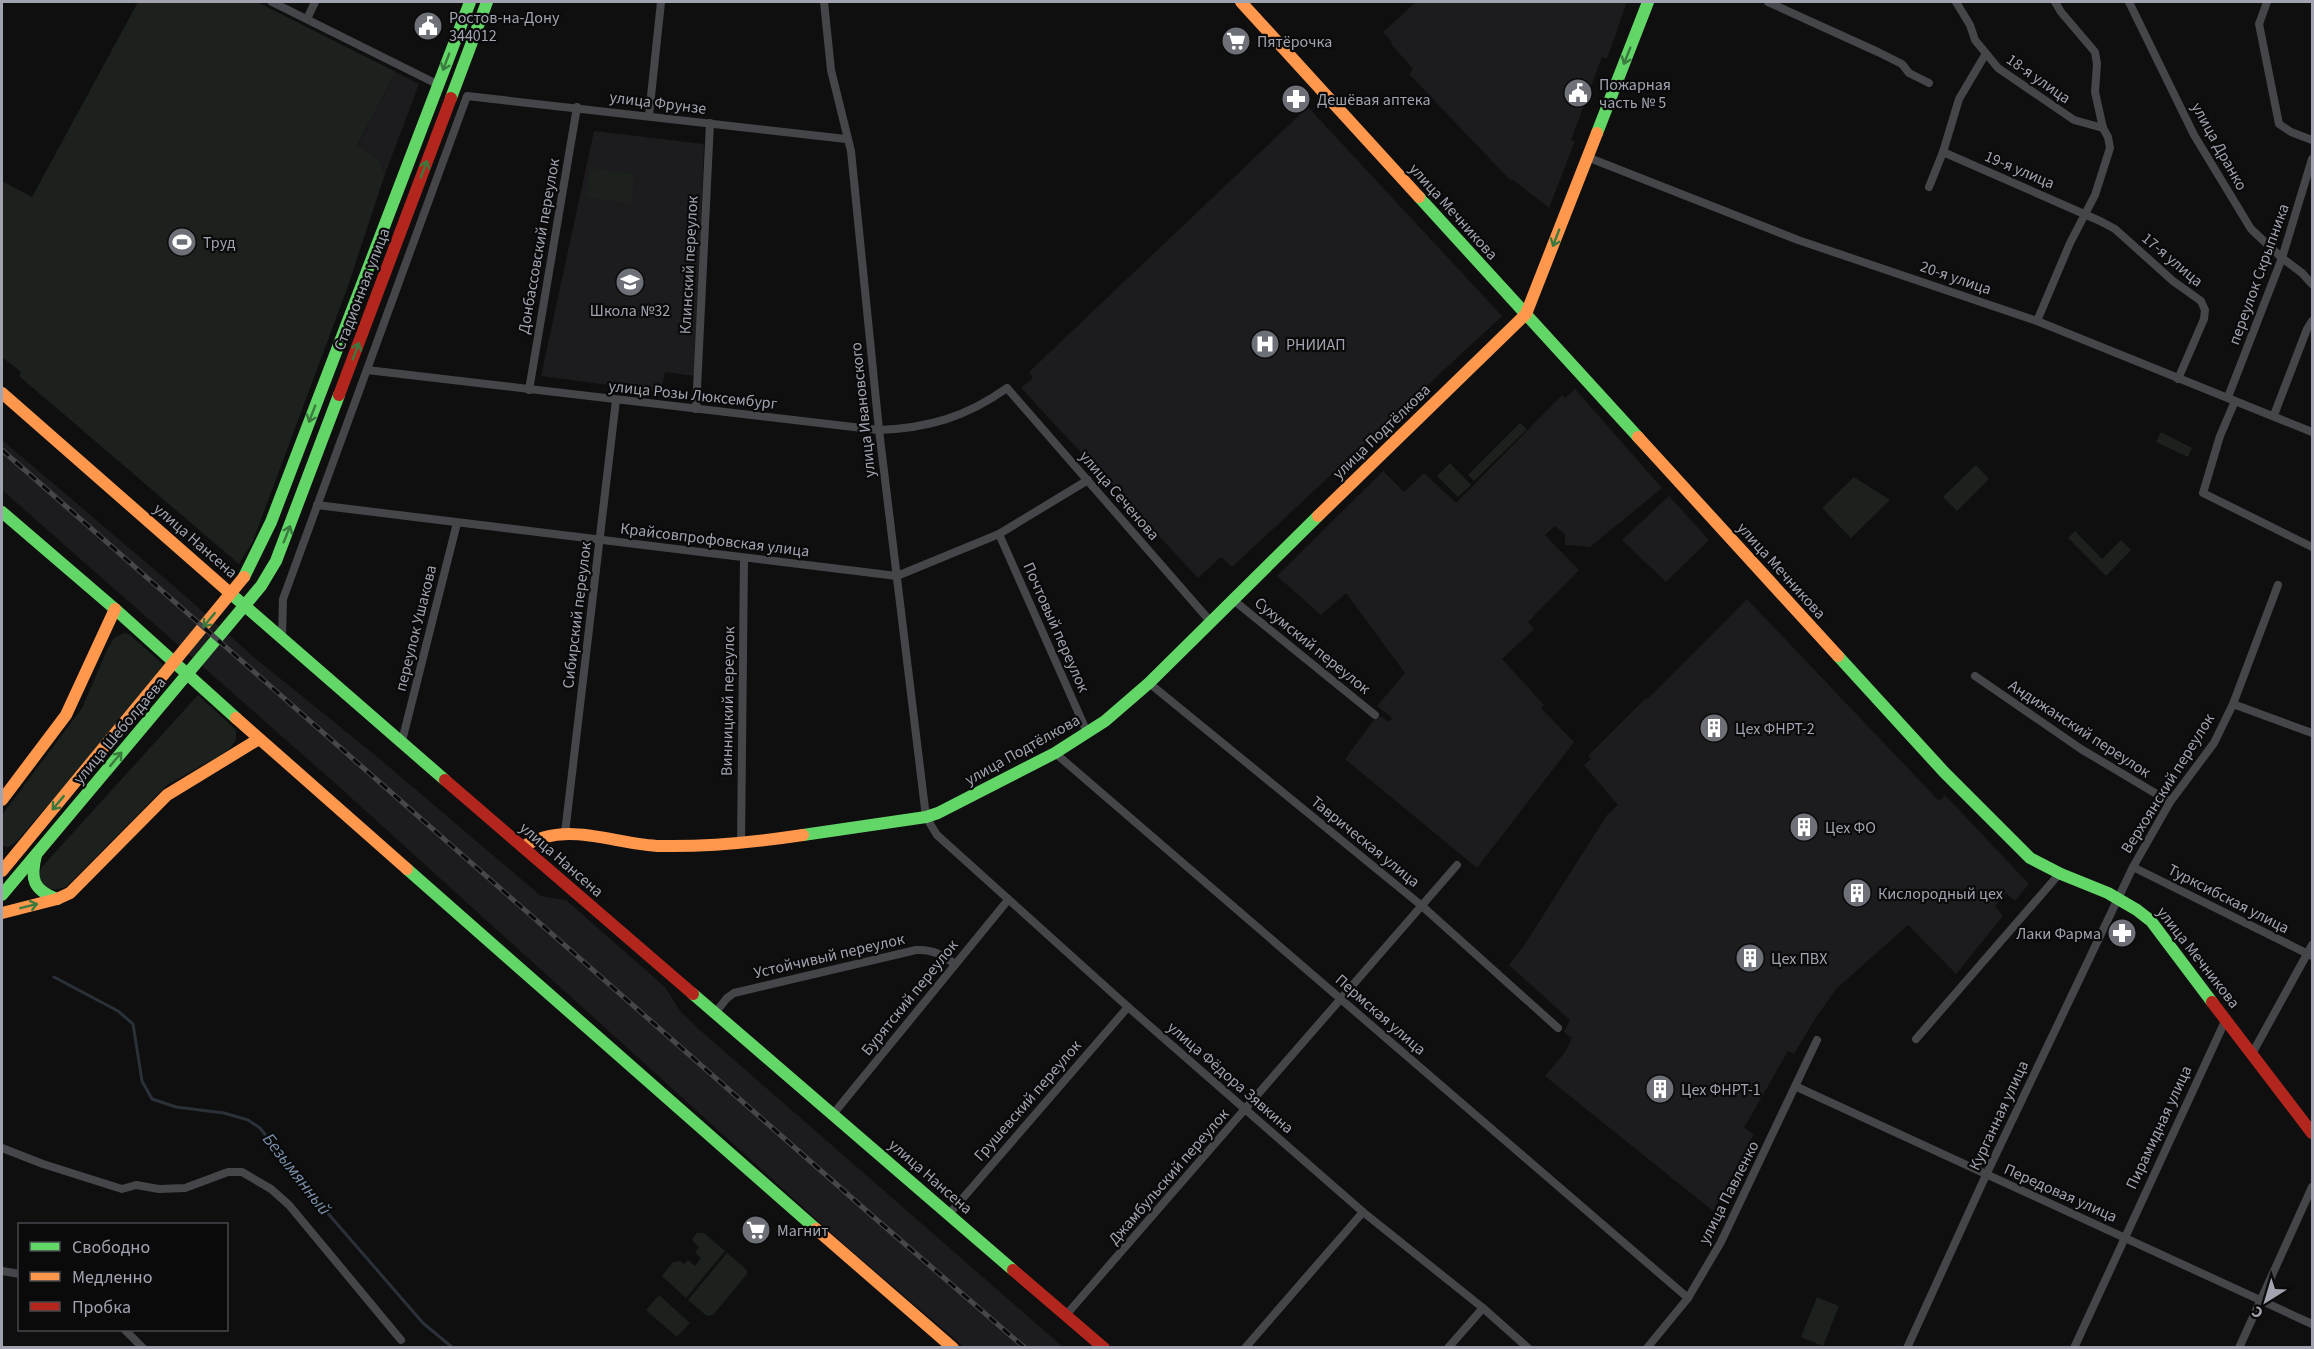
<svg xmlns="http://www.w3.org/2000/svg" width="2314" height="1349" viewBox="0 0 2314 1349" font-family="'Source Sans 3',sans-serif">
<style>
.built{fill:#1c1c1e}
.green{fill:#1c211d}
.lines{fill:none;stroke-linecap:round;stroke-linejoin:round}
.stream{stroke:#2b3138;stroke-width:3}
.street{stroke:#454649;stroke-width:8}
.fast{stroke:#63d668;stroke-width:12}
.slow{stroke:#ff974d;stroke-width:12}
.jam{stroke:#b3261e;stroke-width:12}
.rail-casing{stroke:#47474b;stroke-width:5}
.rail{stroke:#0a0a0b;stroke-width:3;stroke-dasharray:9;stroke-linecap:butt}
.oneway{stroke:#3b7a3e}
.labels{text-anchor:middle;stroke-width:4.5;stroke-linejoin:round;paint-order:stroke}
.poi-label{font-size:16px;fill:#a1a4b0;stroke:#0a0a0b;text-anchor:start}
.street-label{font-size:16px;fill:#a1a4b0;stroke:#0a0a0b}
.water-label{font-size:18px;font-style:italic;fill:#7a8fa9;stroke:#0a0a0b}
</style>
<rect width="100%" height="100%" fill="#0f0f10"/>
<!-- built -->
<g class="built">
<path d="M1416 2H1627L1607 59 1602 57 1571 140 1575 141 1549 208 1512 179 1510 180 1409 74 1413 69 1391 44 1392 42 1383 32Z"/>
<path d="M396 72 419 84 385 174 378 158 357 147Z"/>
<path d="M1308 107 1502 316 1232 567 1221 557 1198 578 1021 388 1033 378 1029 372Z"/>
<path d="M594 131 704 144 695 376 665 372 661 392 541 376Z"/>
<path d="M1575 389 1662 488 1590 547 1565 545V534L1555 526 1545 535 1579 570 1528 622 1534 629 1502 659 1544 705 1541 708 1574 742 1477 868 1345 759 1373 721 1380 716 1389 722 1392 718 1377 706 1405 673 1346 593 1321 615 1277 576 1383 471 1404 492 1424 473 1456 503 1562 395 1565 398Z"/>
<path d="M2 440 175 587 256 659 375 755 541 896 566 900 665 987 680 1011 693 1024 1063 1347H964L847 1247 336 784 2 490Z"/>
<path d="M1669 496 1709 540 1666 582 1622 540Z"/>
<path d="M1747 599 1939 801 1945 795 2029 884 2015 901 2006 893 1995 906 2003 916 1956 974 1908 925 1836 989 1815 1019 1794 1054 1788 1051 1744 1128 1754 1134 1713 1211 1545 1076 1565 1052 1572 1038 1564 1032 1570 1020 1509 965 1523 947 1607 815 1618 805 1584 765 1591 759 1588 756 1646 698 1648 699Z"/>
</g>
<!-- green -->
<g class="green">
<path d="M138 2H257L396 72 357 146 378 158 385 174 348 286 253 541 239 564 19 376 21 372 2 357V181L32 197Z"/>
<path d="M590 168 635 174 631 203 586 197Z"/>
<path d="M1520 423 1527 429 1474 481 1468 475Z"/>
<path d="M2161 432 2192 448 2188 457 2156 442Z"/>
<path d="M1450 463 1471 485 1458 497 1437 476Z"/>
<path d="M1976 465 1989 479 1957 511 1943 497Z"/>
<path d="M1854 477 1890 500 1851 538 1822 508Z"/>
<path d="M2075 531 2102 559 2121 540 2131 550 2106 576 2068 538Z"/>
<path d="M124 633 129 634 167 668 15 843 8 847 2 846V815L82 708 108 648 114 638Z"/>
<path d="M198 695 236 730V740L230 748 219 756 167 785 67 886C52 894 35 887 41 868Z"/>
<path d="M697 1233H704L725 1251 686 1298 662 1276 673 1262 680 1261 684 1264 688 1260 695 1266 701 1258 695 1252 699 1247 692 1240Z"/>
<path d="M727 1253 747 1270V1274L713 1315 707 1316 688 1300Z"/>
<path d="M659 1295 690 1323 677 1337 646 1310Z"/>
<path d="M1817 1297 1839 1306 1823 1346 1801 1337Z"/>
</g>
<g class="lines">
<!-- stream -->
<path class="stream" d="M54 977 118 1011 133 1024 142 1081 152 1099 176 1107 224 1113 248 1120 260 1128 318 1202 423 1323 453 1348"/>
<!-- street -->
<g class="street">
<path d="M272 2 437 84"/>
<path d="M824 2 831 70 851 151 879 430 926 817 937 835 1128 1007 1363 1212 1483 1308 1528 1348"/>
<path d="M1768 2 1878 52 1902 64 1909 73 1929 83"/>
<path d="M1956 2 1970 25 1975 40 1998 68 2074 120 2103 128"/>
<path d="M2129 2 2194 135 2251 229 2282 258 2302 273 2312 284"/>
<path d="M2267 2 2259 24 2279 124 2291 132 2312 140"/>
<path d="M307 19 315 2"/>
<path d="M649 115 661 2"/>
<path d="M1943 152 2100 221 2115 229 2173 281 2201 301 2205 310 2204 319 2178 379"/>
<path d="M1587 157 1798 240 2037 321 2312 432"/>
<path d="M1929 187 1943 152 1959 99 1985 55"/>
<path d="M2037 321 2070 243 2095 195 2110 148 2108 137 2103 128 2095 92 2097 64 2095 52 2061 12 2055 2"/>
<path d="M367 370 879 430C929 428 966 417 1007 388L1210 621"/>
<path d="M529 390 577 107"/>
<path d="M2228 397 2282 258 2312 159"/>
<path d="M2235 401 2220 436 2203 493 2312 547"/>
<path d="M696 409 710 123"/>
<path d="M2274 415 2307 329 2312 321"/>
<path d="M317 505 897 576 999 534 1088 480"/>
<path d="M999 534 1087 732"/>
<path d="M1232 599 1375 715"/>
<path d="M282 637 283 599 467 96 846 139"/>
<path d="M1975 676 2081 749 2170 802"/>
<path d="M1149 683 1422 906 1558 1028"/>
<path d="M2233 704 2312 733"/>
<path d="M402 741 457 523"/>
<path d="M1055 753 1688 1298"/>
<path d="M565 833 616 400"/>
<path d="M741 844 744 558"/>
<path d="M2133 867 2312 956"/>
<path d="M715 1013 727 998 734 993 916 950C933 949 942 955 955 964"/>
<path d="M1916 1039 2060 873"/>
<path d="M2253 1052 2312 945"/>
<path d="M1797 1087 2312 1324"/>
<path d="M834 1113 1008 900"/>
<path d="M2 1148 43 1164 122 1189 136 1185 159 1189 185 1188 228 1172H242L271 1189 289 1205 401 1340"/>
<path d="M950 1213 1128 1007"/>
<path d="M2 1271 20 1274"/>
<path d="M1066 1315 1457 865"/>
<path d="M125 1330 143 1348"/>
<path d="M1245 1348 1363 1212"/>
<path d="M1448 1348 1483 1308"/>
<path d="M1647 1348 1688 1298 1721 1242 1817 1040"/>
<path d="M1907 1348 1986 1175 2133 867 2170 802 2214 743 2233 704 2278 585"/>
<path d="M2074 1348 2226 1019"/>
<path d="M2239 1348 2312 1187"/>
</g>
<!-- fast -->
<g class="fast">
<path d="M451 98 487 2"/>
<path d="M1597 133 1648 2"/>
<path d="M1419 197 1638 437"/>
<path d="M2 512 115 609 236 718"/>
<path d="M244 577 271 522 470 2"/>
<path d="M230 593 445 780"/>
<path d="M1838 656 1944 772 2030 858 2061 874 2108 893 2137 910 2151 921 2212 1002"/>
<path d="M803 835 926 817 938 813 1055 753 1105 721 1149 683 1318 516"/>
<path d="M36 855C30 879 33 890 57 899"/>
<path d="M407 869 816 1229"/>
<path d="M2 895 261 586 276 561 339 395"/>
<path d="M693 994 1013 1270"/>
</g>
<!-- slow -->
<g class="slow">
<path d="M1241 2 1419 197"/>
<path d="M2 393 230 593"/>
<path d="M1638 437 1838 656"/>
<path d="M1318 516 1526 314 1597 133"/>
<path d="M236 718 407 869"/>
<path d="M2 800 66 715 115 609"/>
<path d="M523 847C566 819 615 845 661 846 709 847 756 842 803 835"/>
<path d="M2 871 244 577"/>
<path d="M2 913 57 899 70 893 167 795 259 739"/>
<path d="M816 1229 953 1348"/>
</g>
<!-- jam -->
<g class="jam">
<path d="M339 395 451 98"/>
<path d="M445 780 693 994"/>
<path d="M2212 1002 2312 1133"/>
<path d="M1013 1270 1104 1348"/>
</g>
<!-- rail casing -->
<g class="rail-casing">
<path id="rail" d="M2 450 877 1220 1025 1348"/>
</g>
<!-- rail -->
<use href="#rail" class="rail"/>
</g>
<!-- one-way arrows -->
<defs><path id="oneway-shaft" d="M-6 0H5M1.5-3L5.5 0L1.5 3" fill="none" stroke-width="1.6" stroke-linecap="round" stroke-linejoin="round" transform="scale(1.5)"/></defs>
<g class="oneway">
<use href="#oneway-shaft" transform="translate(1627 56) rotate(112)"/>
<use href="#oneway-shaft" transform="translate(446 62) rotate(111)"/>
<use href="#oneway-shaft" transform="translate(424 169) rotate(-69)"/>
<use href="#oneway-shaft" transform="translate(1556 238) rotate(111)"/>
<use href="#oneway-shaft" transform="translate(356 351) rotate(-69)"/>
<use href="#oneway-shaft" transform="translate(312 414) rotate(111)"/>
<use href="#oneway-shaft" transform="translate(287 534) rotate(-68)"/>
<use href="#oneway-shaft" transform="translate(209 620) rotate(130)"/>
<use href="#oneway-shaft" transform="translate(116 759) rotate(-50)"/>
<use href="#oneway-shaft" transform="translate(58 803) rotate(130)"/>
<use href="#oneway-shaft" transform="translate(29 906) rotate(-14)"/>
</g>
<!-- icons -->
<defs>
<g id="civic-disc" transform="scale(1.5)"><circle r="9.5" fill="#6e7078" stroke="#0a0a0b"/><path d="M-.6-6.5H3V-4.5H.6V-3L4-1V1h2V6H-6V1h2V-1L-.6-3ZM-1.2 2.5V6h2.4V2.5Z" fill="#fff"/></g>
<g id="supermarket-disc" transform="scale(1.5)"><circle r="9.5" fill="#6e7078" stroke="#0a0a0b"/><path d="M-6-5.5h2.5l.6 2H6L4.5 2H-2.5L-4.4-4H-6ZM-1.5 3.2a1.3 1.3 0 1 0 .1 0ZM3 3.2a1.3 1.3 0 1 0 .1 0Z" fill="#fff"/></g>
<g id="pharmacy-disc" transform="scale(1.5)"><circle r="9.5" fill="#6e7078" stroke="#0a0a0b"/><path d="M-2-6h4v4h4v4h-4v4h-4v-4h-4v-4h4Z" fill="#fff"/></g>
<g id="stadium-disc" transform="scale(1.5)"><circle r="9.5" fill="#6e7078" stroke="#0a0a0b"/><path d="M0-5a6.5 5 0 1 0 0 10a6.5 5 0 1 0 0-10ZM-3.5-1.8h7v3.6h-7Z" fill="#fff"/></g>
<g id="school-disc" transform="scale(1.5)"><circle r="9.5" fill="#6e7078" stroke="#0a0a0b"/><path d="M0-5L7-2L0 1L-7-2ZM-4 1L0 2.5L4 1V4Q0 6-4 4Z" fill="#fff"/></g>
<g id="hospital-disc" transform="scale(1.5)"><circle r="9.5" fill="#6e7078" stroke="#0a0a0b"/><path d="M-5-5h3v3.5h4V-5h3V5h-3V1.5h-4V5h-3Z" fill="#fff"/></g>
<g id="building-disc" transform="scale(1.5)"><circle r="9.5" fill="#6e7078" stroke="#0a0a0b"/><path d="M-4-6H4V6H1V3H-1V6H-4ZM-2.5-4.3h1.7v1.8h-1.7ZM.8-4.3h1.7v1.8H.8ZM-2.5-1h1.7V.8h-1.7ZM.8-1h1.7V.8H.8Z" fill="#fff"/></g>
</defs>
<g fill-rule="evenodd">
<use href="#civic-disc" x="428" y="26"/>
<use href="#supermarket-disc" x="1236" y="41"/>
<use href="#civic-disc" x="1578" y="93"/>
<use href="#pharmacy-disc" x="1296" y="99"/>
<use href="#stadium-disc" x="182" y="242"/>
<use href="#school-disc" x="630" y="282"/>
<use href="#hospital-disc" x="1265" y="344"/>
<use href="#building-disc" x="1714" y="728"/>
<use href="#building-disc" x="1804" y="827"/>
<use href="#building-disc" x="1857" y="893"/>
<use href="#pharmacy-disc" x="2122" y="933"/>
<use href="#building-disc" x="1750" y="958"/>
<use href="#building-disc" x="1660" y="1089"/>
<use href="#supermarket-disc" x="756" y="1230"/>
</g>
<g class="labels">
<!-- poi labels -->
<g class="poi-label">
<text x="449" y="23">Ростов-на-Дону<tspan x="449" dy="18">344012</tspan></text>
<text x="1257" y="47">Пятёрочка</text>
<text x="1599" y="90">Пожарная<tspan x="1599" dy="18">часть № 5</tspan></text>
<text x="1317" y="105">Дешёвая аптека</text>
<text x="203" y="248">Труд</text>
<text x="630" y="316" text-anchor="middle">Школа №32</text>
<text x="1286" y="350">РНИИАП</text>
<text x="1735" y="734">Цех ФНРТ-2</text>
<text x="1825" y="833">Цех ФО</text>
<text x="1878" y="899">Кислородный цех</text>
<text x="2101" y="939" text-anchor="end">Лаки Фарма</text>
<text x="1771" y="964">Цех ПВХ</text>
<text x="1681" y="1095">Цех ФНРТ-1</text>
<text x="777" y="1236">Магнит</text>
</g>
<!-- street labels -->
<g class="street-label">
<text transform="translate(2039 78) rotate(35)" y="6">18-я улица</text>
<text transform="translate(658 102) rotate(7)" y="6">улица Фрунзе</text>
<text transform="translate(2220 146) rotate(61)" y="6">улица Дранко</text>
<text transform="translate(2020 169) rotate(23)" y="6">19-я улица</text>
<text transform="translate(1454 211) rotate(48)" y="6">улица Мечникова</text>
<text transform="translate(538 246) rotate(-80)" y="6">Донбассовский переулок</text>
<text transform="translate(2173 259) rotate(40)" y="6">17-я улица</text>
<text transform="translate(688 265) rotate(-87)" y="6">Клинский переулок</text>
<text transform="translate(2258 274) rotate(-70)" y="6">переулок Скрыпника</text>
<text transform="translate(1956 277) rotate(19)" y="6">20-я улица</text>
<text transform="translate(361 289) rotate(-69)" y="6">Стадионная улица</text>
<text transform="translate(693 394) rotate(6)" y="6">улица Розы Люксембург</text>
<text transform="translate(862 410) rotate(-96)" y="6">улица Ивановского</text>
<text transform="translate(1381 431) rotate(-44)" y="6">улица Подтёлкова</text>
<text transform="translate(1120 495) rotate(49)" y="6">улица Сеченова</text>
<text transform="translate(715 539) rotate(7)" y="6">Крайсовпрофовская улица</text>
<text transform="translate(196 540) rotate(41)" y="6">улица Нансена</text>
<text transform="translate(1782 570) rotate(48)" y="6">улица Мечникова</text>
<text transform="translate(576 615) rotate(-83)" y="6">Сибирский переулок</text>
<text transform="translate(1057 627) rotate(66)" y="6">Почтовый переулок</text>
<text transform="translate(415 628) rotate(-76)" y="6">переулок Ушакова</text>
<text transform="translate(1313 645) rotate(39)" y="6">Сухумский переулок</text>
<text transform="translate(727 701) rotate(-89)" y="6">Винницкий переулок</text>
<text transform="translate(2080 728) rotate(33)" y="6">Андижанский переулок</text>
<text transform="translate(119 730) rotate(-50)" y="6">улица Шеболдаева</text>
<text transform="translate(1022 749) rotate(-29)" y="6">улица Подтёлкова</text>
<text transform="translate(2167 783) rotate(-58)" y="6">Верхоянский переулок</text>
<text transform="translate(1366 841) rotate(39)" y="6">Таврическая улица</text>
<text transform="translate(562 859) rotate(41)" y="6">улица Нансена</text>
<text transform="translate(2229 898) rotate(27)" y="6">Турксибская улица</text>
<text transform="translate(829 955) rotate(-13)" y="6">Устойчивый переулок</text>
<text transform="translate(2199 957) rotate(52)" y="6">улица Мечникова</text>
<text transform="translate(909 997) rotate(-51)" y="6">Бурятский переулок</text>
<text transform="translate(1381 1014) rotate(41)" y="6">Пермская улица</text>
<text transform="translate(1231 1077) rotate(41)" y="6">улица Фёдора Зявкина</text>
<text transform="translate(1027 1100) rotate(-49)" y="6">Грушевский переулок</text>
<text transform="translate(1998 1115) rotate(-65)" y="6">Курганная улица</text>
<text transform="translate(2158 1127) rotate(-65)" y="6">Пирамидная улица</text>
<text transform="translate(931 1176) rotate(41)" y="6">улица Нансена</text>
<text transform="translate(1168 1176) rotate(-49)" y="6">Джамбульский переулок</text>
<text transform="translate(1728 1192) rotate(-63)" y="6">улица Павленко</text>
<text transform="translate(2061 1192) rotate(24)" y="6">Передовая улица</text>
</g>
<!-- water labels -->
<g class="water-label">
<text transform="translate(297 1174) rotate(52)" y="6">Безымянный</text>
</g>
</g>
<!-- border -->
<rect width="2314" height="1349" fill="none" stroke="#a1a4b0" stroke-width="6"/>
<!-- legend -->
<rect x="18" y="1223" width="210" height="108" fill="#0a0a0b" stroke="#46484d" stroke-width="1.5"/>
<rect x="30" y="1242" width="30" height="9" fill="#63d668" stroke="#46484d" stroke-width="1.5"/>
<text x="72" y="1253" font-size="18" fill="#a1a4b0">Свободно</text>
<rect x="30" y="1272" width="30" height="9" fill="#ff974d" stroke="#46484d" stroke-width="1.5"/>
<text x="72" y="1283" font-size="18" fill="#a1a4b0">Медленно</text>
<rect x="30" y="1302" width="30" height="9" fill="#b3261e" stroke="#46484d" stroke-width="1.5"/>
<text x="72" y="1313" font-size="18" fill="#a1a4b0">Пробка</text>
<!-- north arrow -->
<g transform="translate(2266 1301) rotate(217)" stroke="#0a0a0b" stroke-width="4.5" paint-order="stroke">
<path d="M0-4.5L10 22L0 15L-10 22Z" fill="#a1a4b0"/>
<text y="-9" font-size="16" font-weight="bold" text-anchor="middle" fill="#a1a4b0">С</text>
</g>
</svg>
